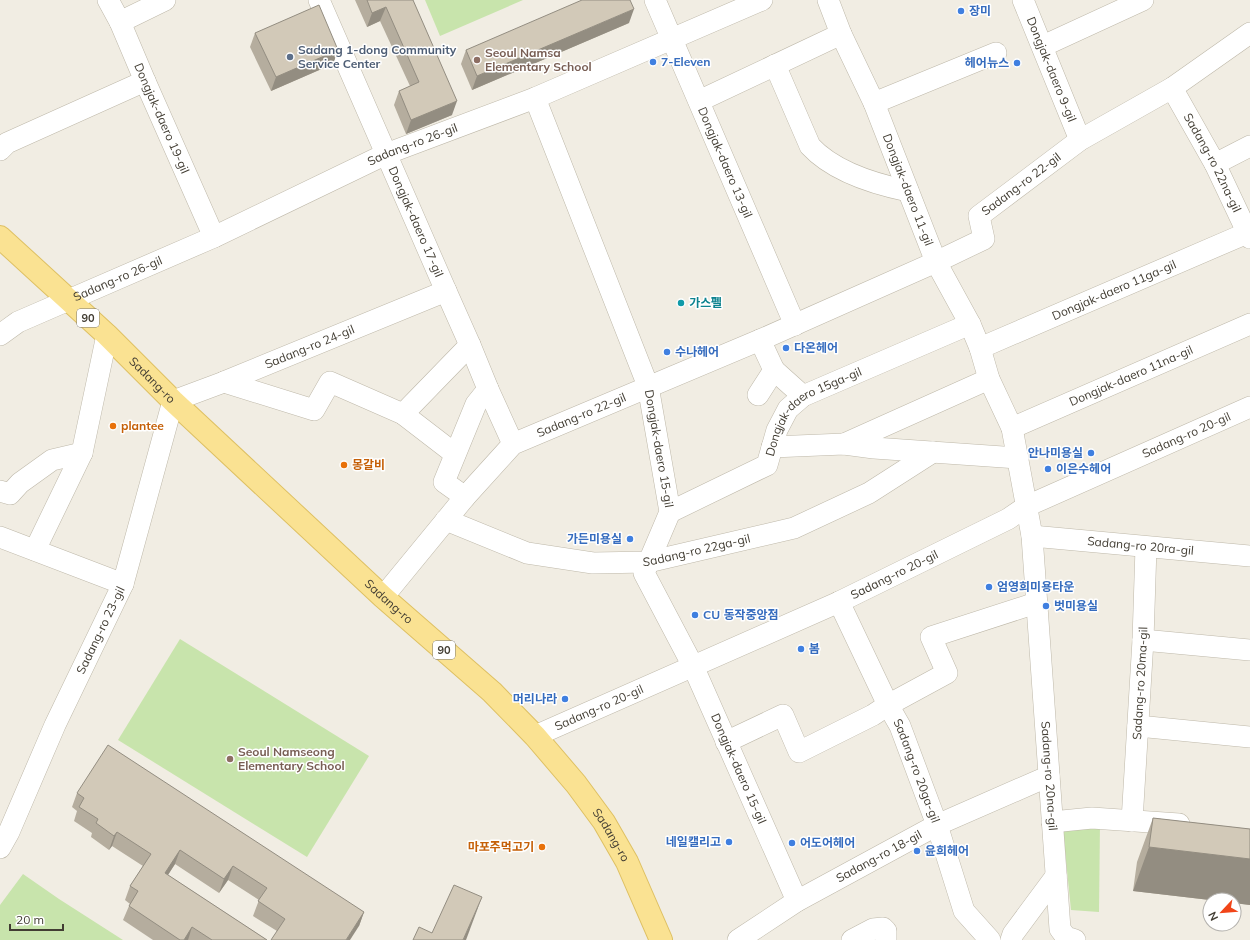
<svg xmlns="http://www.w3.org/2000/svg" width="1250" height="940" viewBox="0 0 1250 940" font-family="Mulish,'Noto Sans KR',sans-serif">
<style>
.green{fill:#c8e4ac}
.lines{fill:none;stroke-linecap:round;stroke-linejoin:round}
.minor-casing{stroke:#beb8a9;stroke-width:22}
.major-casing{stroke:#dec063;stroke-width:24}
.minor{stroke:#fff;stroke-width:21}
.major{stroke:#fae292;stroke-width:22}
.wall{fill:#b5ad9e}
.shaded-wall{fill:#938d81}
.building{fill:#d2c9b8;stroke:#938d81}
.shop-dot{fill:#3f7fe0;stroke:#fff;stroke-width:1.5}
.service-dot{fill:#5c6f8a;stroke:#fff;stroke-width:1.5}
.education-dot{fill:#8d6e63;stroke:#fff;stroke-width:1.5}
.culture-dot{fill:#0f9aa8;stroke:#fff;stroke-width:1.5}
.food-dot{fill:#e8710a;stroke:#fff;stroke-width:1.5}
.labels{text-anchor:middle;stroke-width:3;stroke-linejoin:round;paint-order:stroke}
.shield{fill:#fff;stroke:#7b7770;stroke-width:1}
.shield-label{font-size:11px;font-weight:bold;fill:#423d33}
.shop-label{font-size:12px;font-weight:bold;fill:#366cbe;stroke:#fff;text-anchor:start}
.service-label{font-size:12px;font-weight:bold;fill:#4e5e75;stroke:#fff;text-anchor:start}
.education-label{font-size:12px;font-weight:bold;fill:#785e54;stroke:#fff;text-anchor:start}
.street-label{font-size:12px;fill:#423d33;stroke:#fff}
.culture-label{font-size:12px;font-weight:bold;fill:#0d838f;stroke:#fff;text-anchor:start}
.food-label{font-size:12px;font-weight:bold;fill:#c56008;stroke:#fff;text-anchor:start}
</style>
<rect width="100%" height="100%" fill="#f1ede3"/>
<!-- green -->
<g class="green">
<path d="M425 0H523L440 36Z"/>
<path d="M180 639 369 756 307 857 118 740Z"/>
<path d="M1100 823 1099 912 1071 910 1063 831Z"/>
<path d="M23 874 59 899 123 940H0V905Z"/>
</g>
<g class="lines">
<!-- minor casing -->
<g class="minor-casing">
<g id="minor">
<path id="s1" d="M108 0 120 22 145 81 214 237"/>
<path id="s2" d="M319 0 446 291 470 345 488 389 513 444"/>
<path id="s3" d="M655 0 795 325"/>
<path id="s4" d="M828 0 841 34 874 103 936 262 970 324 980 348 989 379 1012 428 1032 536 1060 929 1066 937 1075 940"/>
<path id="s5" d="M1023 0 1080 140"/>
<path d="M120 22 165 0"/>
<path d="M1043 46 1143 0"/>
<path d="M775 65 810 146C834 172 874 184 908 191"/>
<path id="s6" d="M1172 88 1215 164 1250 238"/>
<path id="s7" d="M535 98 648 386 670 512 644 573 693 666 797 901"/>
<path d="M699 101 841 34"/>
<path d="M874 103 996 53"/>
<path d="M0 150 7 143 145 81"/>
<path d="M1215 164 1250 146"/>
<path id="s8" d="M0 335 18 322 214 237 386 154 535 98 762 0"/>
<path id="s9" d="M980 348 1247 233H1250"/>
<path d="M774 370 803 396"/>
<path d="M224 382 314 410 330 382 403 414 455 454"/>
<path d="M758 395 774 370 760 340"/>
<path d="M403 414 470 345"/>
<path id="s10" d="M1012 428 1250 324"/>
<path d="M844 444 989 379"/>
<path d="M772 447 844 444 874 448 1018 458"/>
<path d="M0 491 10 494 20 483 52 460 82 453"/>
<path d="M465 497 444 482 476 404 488 389"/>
<path id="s11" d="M670 512 767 465 777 430 788 409 803 396 970 324"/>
<path id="s12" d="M446 520 527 553 593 563 648 562 794 528 869 493 933 452"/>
<path id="s13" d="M1032 536 1250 556"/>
<path d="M0 537 123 584"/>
<path d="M35 550 82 453 107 335"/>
<path id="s14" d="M383 597 465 497 513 444 760 340 936 262 984 239 979 216 1080 140 1172 88 1250 33"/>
<path id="s15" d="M839 602 888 705 900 726 937 825 964 911 990 940"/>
<path d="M1143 640 1250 650"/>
<path d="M1138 726 1250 737"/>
<path id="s16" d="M535 736 839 602 1008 519 1027 506 1250 407"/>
<path d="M726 742 783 715 799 752 873 715 888 705 947 673 931 637 1036 603"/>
<path id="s17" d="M1132 821 1143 640 1146 547"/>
<path d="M1052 822 1092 818 1179 824"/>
<path id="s18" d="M0 848 9 832 55 725 123 584 173 401 224 382 446 291"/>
<path id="s19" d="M738 940 797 901 937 825 1049 776"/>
<path d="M852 940 873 929 883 928 886 931V940"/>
<path d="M1011 940 1013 934 1056 876"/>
</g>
</g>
<!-- major casing -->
<g class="major-casing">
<g id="major">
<path id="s20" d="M0 237 107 335 173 401 383 597 492 692 535 736 576 784 604 822 627 862 661 940"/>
</g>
</g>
<!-- minor -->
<use href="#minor" class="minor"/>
<!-- major -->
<use href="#major" class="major"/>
</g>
<!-- wall -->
<g class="wall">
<path d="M355 0H413L452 115 406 134 394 105 399 91 410 86 380 21 367 27Z"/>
<path d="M629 23 472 90 461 64 466 50Z"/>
<path d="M255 33 338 50 333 64 271 91 250 47Z"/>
<path d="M77 793 364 912 359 926 277 931 253 916 259 900 228 880 219 893 175 864 168 875 267 940H153L123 920 129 906 130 904 125 900 130 886 143 866 112 846 109 850 91 837 92 833 74 821 77 811 72 807Z"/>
<path d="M1153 818 1250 829V905L1234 903V900H1210L1133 891 1137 862Z"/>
</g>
<!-- shaded-wall -->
<g class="shaded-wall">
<path d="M386 7 380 21 367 27 372 13Z"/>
<path d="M634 9 629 23 472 90 477 76Z"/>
<path d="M338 50 333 64 271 91 276 77Z"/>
<path d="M457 101 452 115 406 134 411 120Z"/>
<path d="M117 832 112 846 109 850 114 836Z"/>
<path d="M1149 847 1250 859V905L1234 903V900H1210L1133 891Z"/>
<path d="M180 850 175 864 160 887 165 873Z"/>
<path d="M233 866 228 880 219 893 224 879Z"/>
<path d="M482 897 466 940H463Z"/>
<path d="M364 912 359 926 350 940H346Z"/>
<path d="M192 927 188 940H184Z"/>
</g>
<!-- building -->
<g class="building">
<path d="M367 0H413L457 101 411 120 399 91 419 82 386 7 372 13Z"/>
<path d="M582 0H630L634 9 477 76 466 50Z"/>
<path d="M319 5 338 50 276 77 255 33Z"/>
<path d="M108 745 364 912 346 940H271L285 919 258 901 267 888 233 866 224 879 180 850 165 873 267 940H212L192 927 184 940H180L129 906 138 891 130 886 151 854 117 832 114 836 96 823 98 819 79 807 84 798 77 793Z"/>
<path d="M1153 818 1250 829V859L1149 847Z"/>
<path d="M454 885 482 897 463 940H413L419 927 432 933Z"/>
</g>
<!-- markers -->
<g class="shop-dot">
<circle cx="961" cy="11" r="4"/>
<circle cx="653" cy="62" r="4"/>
<circle cx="1017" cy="63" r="4"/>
<circle cx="786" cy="348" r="4"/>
<circle cx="667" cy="352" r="4"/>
<circle cx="1091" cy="453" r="4"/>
<circle cx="1048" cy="469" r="4"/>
<circle cx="630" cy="539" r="4"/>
<circle cx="989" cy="587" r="4"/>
<circle cx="1046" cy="606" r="4"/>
<circle cx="695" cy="615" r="4"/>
<circle cx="801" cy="649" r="4"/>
<circle cx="565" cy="699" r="4"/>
<circle cx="729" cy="842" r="4"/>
<circle cx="792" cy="843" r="4"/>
<circle cx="917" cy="851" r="4"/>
</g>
<circle class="service-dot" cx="290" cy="57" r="4"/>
<g class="education-dot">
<circle cx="477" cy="60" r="4"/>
<circle cx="230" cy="759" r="4"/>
</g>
<circle class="culture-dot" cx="681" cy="303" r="4"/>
<g class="food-dot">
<circle cx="113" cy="426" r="4"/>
<circle cx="344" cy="465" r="4"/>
<circle cx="542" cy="847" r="4"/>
</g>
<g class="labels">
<!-- shield labels -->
<g class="shield">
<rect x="77" y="309" width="22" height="18" rx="3"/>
<rect x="433" y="641" width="22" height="18" rx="3"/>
</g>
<g class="shield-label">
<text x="88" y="322">90</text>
<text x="444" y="654">90</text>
</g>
<!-- shop labels -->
<g class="shop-label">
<text x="969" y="15">장미</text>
<text x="661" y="66">7-Eleven</text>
<text x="1009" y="67" text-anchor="end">헤어뉴스</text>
<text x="794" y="352">다온헤어</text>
<text x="675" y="356">수나헤어</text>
<text x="1083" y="457" text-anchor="end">안나미용실</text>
<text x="1056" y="473">이은수헤어</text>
<text x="622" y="543" text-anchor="end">가든미용실</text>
<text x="997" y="591">엄영희미용타운</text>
<text x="1054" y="610">벗미용실</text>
<text x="703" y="619">CU 동작중앙점</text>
<text x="809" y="653">봄</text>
<text x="557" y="703" text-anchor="end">머리나라</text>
<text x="721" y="846" text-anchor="end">네일캘리고</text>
<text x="800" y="847">어도어헤어</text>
<text x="925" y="855">윤희헤어</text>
</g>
<!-- service labels -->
<g class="service-label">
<text x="298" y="54">Sadang 1-dong Community<tspan x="298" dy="14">Service Center</tspan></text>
</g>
<!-- education labels -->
<g class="education-label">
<text x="485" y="57">Seoul Namsa<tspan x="485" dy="14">Elementary School</tspan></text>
<text x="238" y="756">Seoul Namseong<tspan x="238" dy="14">Elementary School</tspan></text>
</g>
<!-- street labels -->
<g class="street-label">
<text dy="4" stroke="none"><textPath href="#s5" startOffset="75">Dongjak-daero 9-gil</textPath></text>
<text dy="4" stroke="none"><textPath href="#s1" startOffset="130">Dongjak-daero 19-gil</textPath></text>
<text dy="4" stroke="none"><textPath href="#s8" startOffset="455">Sadang-ro 26-gil</textPath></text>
<text dy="4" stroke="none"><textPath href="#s3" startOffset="177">Dongjak-daero 13-gil</textPath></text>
<text dy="4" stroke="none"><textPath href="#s6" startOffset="85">Sadang-ro 22na-gil</textPath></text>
<text dy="4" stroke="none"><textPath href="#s14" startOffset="791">Sadang-ro 22-gil</textPath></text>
<text dy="4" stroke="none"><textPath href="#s4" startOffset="206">Dongjak-daero 11-gil</textPath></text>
<text dy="4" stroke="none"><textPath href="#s2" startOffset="242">Dongjak-daero 17-gil</textPath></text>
<text dy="4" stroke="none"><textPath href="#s8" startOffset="131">Sadang-ro 26-gil</textPath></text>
<text dy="4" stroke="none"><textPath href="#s9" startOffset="146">Dongjak-daero 11ga-gil</textPath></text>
<text dy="4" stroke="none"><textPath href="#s18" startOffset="628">Sadang-ro 24-gil</textPath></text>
<text dy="4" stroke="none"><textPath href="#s10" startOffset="130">Dongjak-daero 11na-gil</textPath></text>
<text dy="4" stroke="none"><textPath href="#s20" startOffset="209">Sadang-ro</textPath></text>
<text dy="4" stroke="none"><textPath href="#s14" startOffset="275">Sadang-ro 22-gil</textPath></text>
<text dy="4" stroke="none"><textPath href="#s11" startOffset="184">Dongjak-daero 15ga-gil</textPath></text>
<text dy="4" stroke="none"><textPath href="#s16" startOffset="718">Sadang-ro 20-gil</textPath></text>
<text dy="4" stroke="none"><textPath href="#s7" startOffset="373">Dongjak-daero 15-gil</textPath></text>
<text dy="4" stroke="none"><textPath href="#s13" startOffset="109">Sadang-ro 20ra-gil</textPath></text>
<text dy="4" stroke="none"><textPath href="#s12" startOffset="259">Sadang-ro 22ga-gil</textPath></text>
<text dy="4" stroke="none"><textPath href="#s16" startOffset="394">Sadang-ro 20-gil</textPath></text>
<text dy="4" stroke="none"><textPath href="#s20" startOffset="533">Sadang-ro</textPath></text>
<text dy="4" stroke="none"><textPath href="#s18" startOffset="240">Sadang-ro 23-gil</textPath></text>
<text dy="4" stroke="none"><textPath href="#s17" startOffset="138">Sadang-ro 20ma-gil</textPath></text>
<text dy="4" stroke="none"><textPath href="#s16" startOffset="70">Sadang-ro 20-gil</textPath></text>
<text dy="4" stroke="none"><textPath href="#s7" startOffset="721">Dongjak-daero 15-gil</textPath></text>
<text dy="4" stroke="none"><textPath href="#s15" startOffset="186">Sadang-ro 20ga-gil</textPath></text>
<text dy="4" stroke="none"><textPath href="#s4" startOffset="817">Sadang-ro 20na-gil</textPath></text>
<text dy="4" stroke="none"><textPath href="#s20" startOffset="857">Sadang-ro</textPath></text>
<text dy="4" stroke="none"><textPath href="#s19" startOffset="164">Sadang-ro 18-gil</textPath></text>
</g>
<!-- culture labels -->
<g class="culture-label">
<text x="689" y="307">가스펠</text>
</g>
<!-- food labels -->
<g class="food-label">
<text x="121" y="430">plantee</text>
<text x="352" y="469">몽갈비</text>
<text x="534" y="851" text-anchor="end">마포주먹고기</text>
</g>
</g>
<!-- north arrow -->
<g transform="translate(1222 912) rotate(244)"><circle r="19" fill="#ffffff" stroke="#b3b1ad"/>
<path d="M0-3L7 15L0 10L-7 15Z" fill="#f14519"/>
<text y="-6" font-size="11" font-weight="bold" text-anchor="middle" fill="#423d33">N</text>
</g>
<!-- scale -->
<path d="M10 924v6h53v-6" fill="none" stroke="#423d33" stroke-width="2"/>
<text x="16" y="924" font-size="12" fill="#423d33" stroke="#ffffff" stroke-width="3" paint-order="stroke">20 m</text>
</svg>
